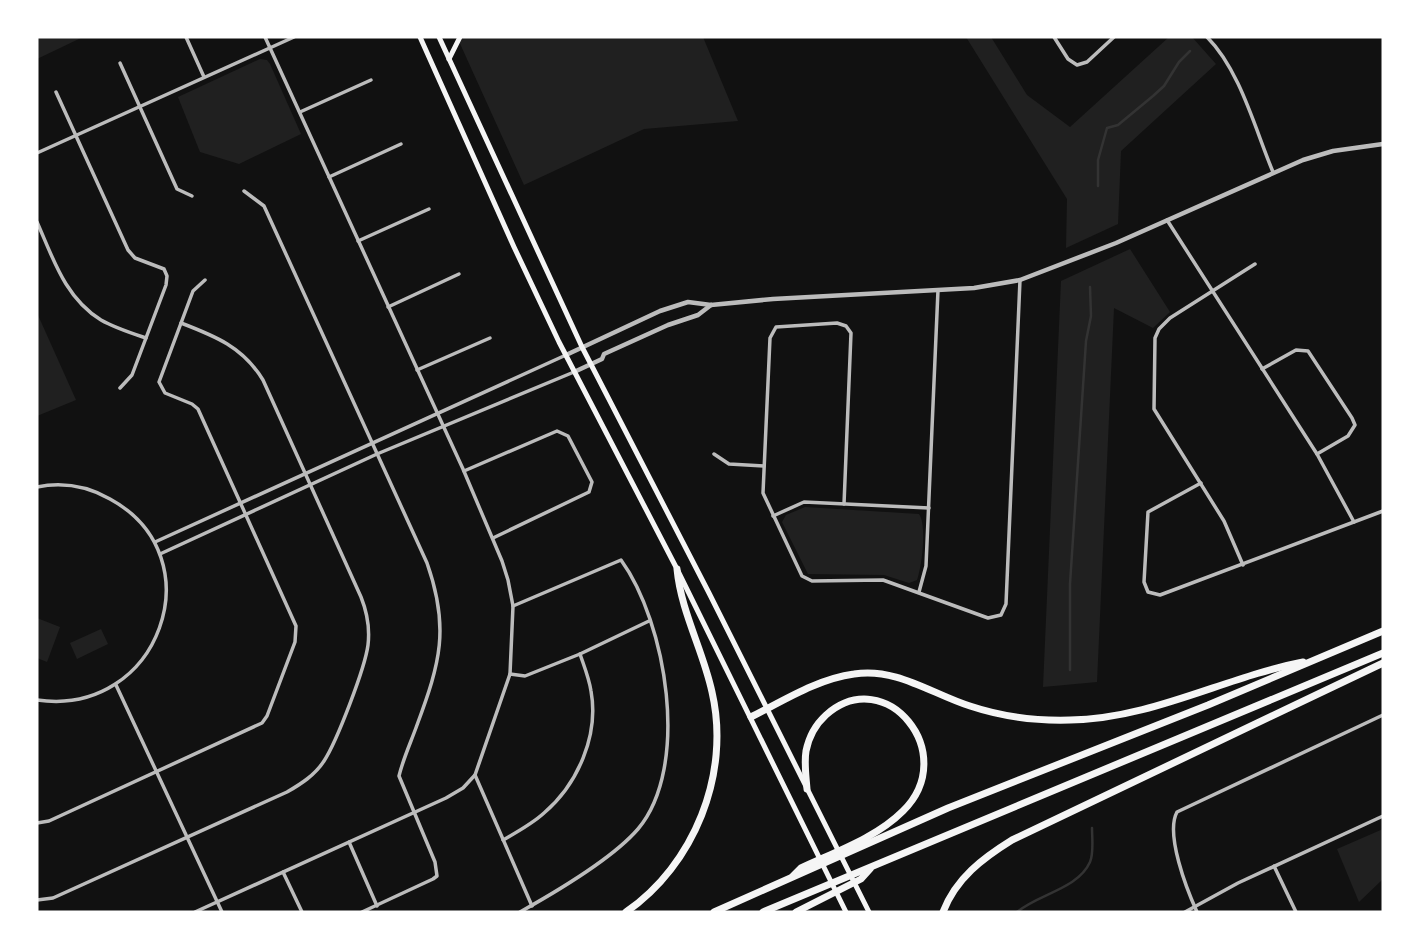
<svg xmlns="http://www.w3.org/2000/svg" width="1420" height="949" viewBox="0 0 1420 949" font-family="'Noto Serif',serif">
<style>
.green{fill:#202020}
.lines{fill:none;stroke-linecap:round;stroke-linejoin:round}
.stream{stroke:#333;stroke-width:2.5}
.minor{stroke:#bcbcbc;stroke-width:3.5}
.tertiary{stroke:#bcbcbc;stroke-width:4.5}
.secondary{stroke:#f5f5f5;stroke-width:5}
.motorway{stroke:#f5f5f5;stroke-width:7}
</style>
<rect width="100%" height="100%" fill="#111"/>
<!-- green -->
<g class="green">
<path d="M37 37H83L37 59Z"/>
<path d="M457 37H703L738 121 644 129 524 185Z"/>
<path d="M966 37H991L1027 95 1070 127 1169 37H1192L1216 64 1121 151 1118 224 1066 248 1067 199Z"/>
<path d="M260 59 267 60 270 64 301 134 239 164 200 152 178 97Z"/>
<path d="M1130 249 1170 312 1153 328 1114 308 1097 682 1043 687 1061 281Z"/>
<path d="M37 313 76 400 37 416Z"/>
<path d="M805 507 919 514C927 525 922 566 917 580L909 583 884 575 808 574 782 522 786 515Z"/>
<path d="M37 618 60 627 47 662 37 658Z"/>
<path d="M101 629 108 644 77 659 70 643Z"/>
<path d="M1383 829V879L1359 902 1337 849Z"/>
</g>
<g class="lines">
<!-- stream -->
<g class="stream">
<path d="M1098 186V160L1107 128 1118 125 1153 96 1164 86 1179 62 1190 51"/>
<path d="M1070 670V584L1086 341 1091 316 1090 287"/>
<path d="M1017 912C1038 894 1078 889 1090 862 1094 853 1092 838 1092 828"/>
</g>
<!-- minor -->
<g class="minor">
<path d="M186 37 204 77"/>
<path d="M1054 37 1068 59 1077 65 1087 62 1114 37"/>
<path d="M1207 37C1240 70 1255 129 1273 172"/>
<path d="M120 63 177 189 192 196"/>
<path d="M56 92 128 250 135 258 164 269 167 276 166 285 132 375 120 388"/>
<path d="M300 112 371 80"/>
<path d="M37 153 294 37"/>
<path d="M329 177 401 144"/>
<path d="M244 191 264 206 427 563C450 628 440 663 417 725 411 742 403 759 399 776L435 862 437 876 433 879 362 912"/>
<path d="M1167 220 1317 454 1354 522"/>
<path d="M37 222C53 258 65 298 101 320 115 328 131 333 146 338"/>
<path d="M358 241 429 209"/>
<path d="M388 307 459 274"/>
<path d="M1262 369 1296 350 1308 351 1352 418 1355 425 1348 436 1317 454"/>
<path d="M417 370 490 338"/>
<path d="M714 454 729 464 764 466"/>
<path d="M464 471 557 431 568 436 592 482 589 492 493 538"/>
<path d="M1201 483 1148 512 1144 582 1148 592 1160 595 1383 511"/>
<path d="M37 487C62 482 87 486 110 499 217 557 159 718 37 700"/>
<path d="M844 504 851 333 846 326 837 323 776 327 770 338 763 493 802 576 812 581 883 580 988 618 1001 615 1006 604 1020 280"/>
<path d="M773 516 804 502 929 508"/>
<path d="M155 542 566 355"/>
<path d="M160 554 377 454 574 372"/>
<path d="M1243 565 1224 521 1154 409 1155 338 1159 329 1170 318 1255 264"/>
<path d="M919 592 926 566 938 290"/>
<path d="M513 606 621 560C666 622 691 766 638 829 613 858 554 893 520 912"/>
<path d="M510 674 525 676 580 654 649 621"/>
<path d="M116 685 222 912"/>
<path d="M475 775 532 906"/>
<path d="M37 823 49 821 262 723 267 716 295 642 296 626 198 409 192 404 165 393 159 382 193 291 205 280"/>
<path d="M503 840C517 832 532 824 544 813 578 784 599 735 591 691 589 678 584 666 580 654"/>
<path d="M349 842 377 906"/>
<path d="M1274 866 1296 912"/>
<path d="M283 872 302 912"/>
<path d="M37 900 53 898 287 792C301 784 315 775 324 761 337 741 365 668 368 645 370 628 367 612 361 597L263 380C243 347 215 336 181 323"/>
<path d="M195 912 446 798 463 788 475 775 510 674 513 606 508 580 502 561 463 469 265 37"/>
<path d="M1185 912 1238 883 1383 816"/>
<path d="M1197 912C1187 890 1165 834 1177 812L1383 715"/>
</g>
<!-- tertiary -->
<g class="tertiary">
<path d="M566 355 660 311 688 302 711 305 773 299 974 288 1020 280 1116 243 1303 160 1333 151 1383 144"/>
<path d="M574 372 602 359 604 354 668 325 698 315 711 305"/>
</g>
<!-- secondary -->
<g class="secondary">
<path d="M420 37 514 247 559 342 677 569 846 912"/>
<path d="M439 37 582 347 709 593 869 912"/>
<path d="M449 59 460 37"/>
</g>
<!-- motorway -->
<g class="motorway">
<path d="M751 717C783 701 817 679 854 674 896 667 932 694 970 706 1003 717 1036 721 1070 720 1152 719 1225 677 1303 662"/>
<path d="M793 876 801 868C835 852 876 838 903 811 961 754 886 662 826 715 815 725 809 736 806 751 804 763 806 776 807 789"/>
<path d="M626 912C694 865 731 774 712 692 703 650 681 612 677 569"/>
<path d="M714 912 948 808 1208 705 1383 631"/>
<path d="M763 912 1383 653"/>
<path d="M796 912 861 879 870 869"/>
<path d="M943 912C956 878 983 858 1012 840L1383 663"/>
</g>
</g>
<!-- border -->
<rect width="1420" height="949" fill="none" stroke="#ffffff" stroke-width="77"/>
</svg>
